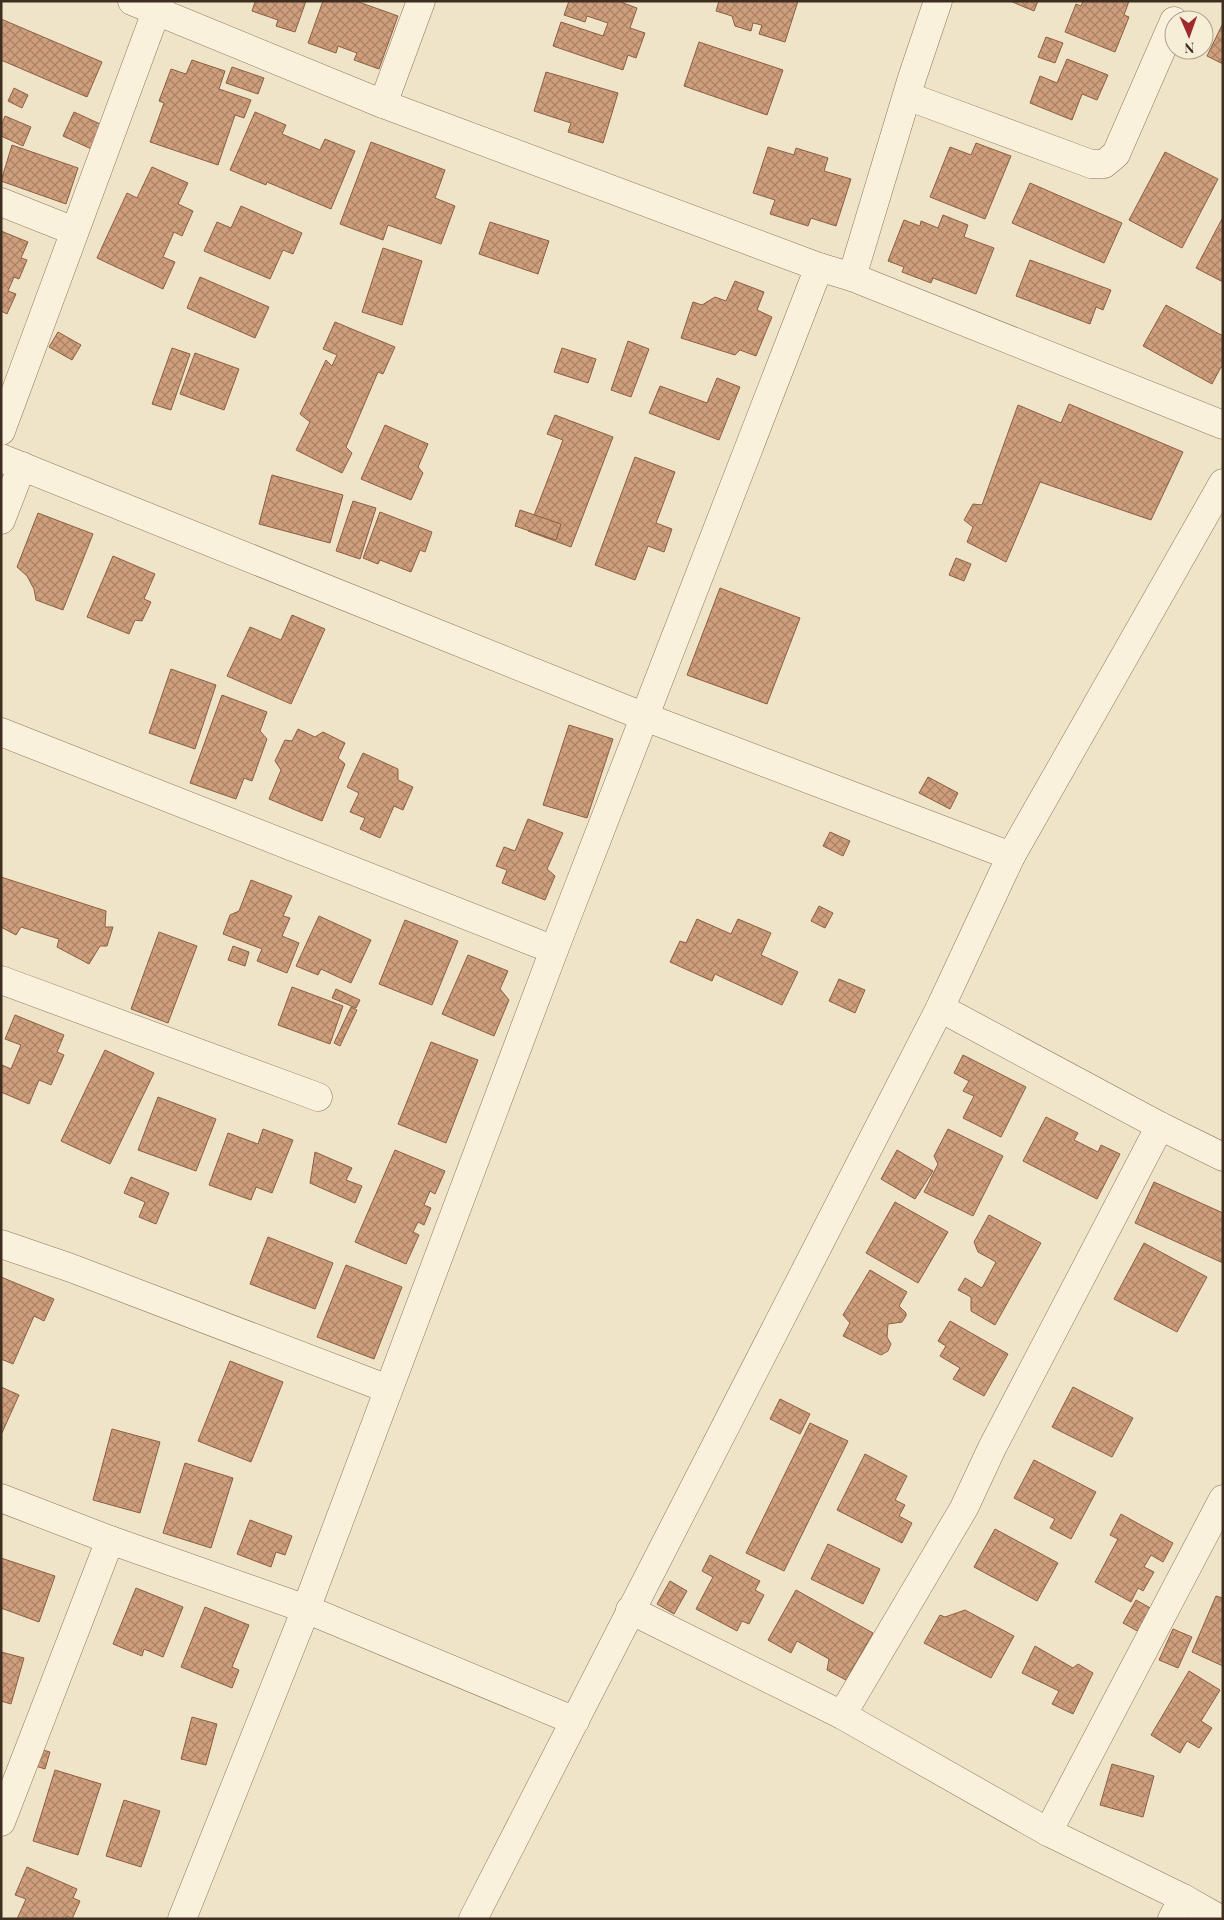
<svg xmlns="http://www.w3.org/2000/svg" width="1224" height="1920" viewBox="0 0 1224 1920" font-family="'Playfair Display',serif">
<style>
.building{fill:url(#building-cross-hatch);stroke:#8d5f41}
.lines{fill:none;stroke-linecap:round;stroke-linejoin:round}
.street-casing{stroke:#8d765c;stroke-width:29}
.street{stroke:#faf1dc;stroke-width:28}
</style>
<defs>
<pattern id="building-cross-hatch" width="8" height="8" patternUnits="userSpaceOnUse" patternTransform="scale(1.25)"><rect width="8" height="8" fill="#cf9f7d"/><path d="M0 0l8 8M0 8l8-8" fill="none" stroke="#a98266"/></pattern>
</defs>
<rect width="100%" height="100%" fill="#f0e4c8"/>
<!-- building -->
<g class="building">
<path d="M252 1H306L295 32 276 26 278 20 252 11 255 2Z"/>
<path d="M323 1H356L398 16 379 69 354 60 357 53 338 46 336 53 308 43Z"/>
<path d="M569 1H618L637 8 630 28 645 33 636 58 628 55 623 70 553 46 561 22 603 36 608 23 587 16 585 22 564 15Z"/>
<path d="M719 1H798L785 42 759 34 762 25 753 23 751 31 735 26 732 16 716 11Z"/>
<path d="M1010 1H1038L1034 11Z"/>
<path d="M1083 1H1129L1124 15 1129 17 1115 52 1065 32 1076 4 1081 6Z"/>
<path d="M1 19 102 62 87 97 1 60Z"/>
<path d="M1223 23V64L1207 56Z"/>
<path d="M1046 37 1063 43 1055 63 1038 57Z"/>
<path d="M699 42 783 70 767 115 684 86Z"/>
<path d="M1067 59 1108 75 1097 100 1082 94 1072 120 1030 103 1040 76 1057 83Z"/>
<path d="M192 60 225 71 219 89 251 100 244 118 235 115 218 165 150 142 164 103 159 101 171 69 186 74Z"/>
<path d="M232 67 264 78 258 94 226 83Z"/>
<path d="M546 72 618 93 603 143 568 132 571 123 534 111Z"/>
<path d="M14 88 28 95 22 108 8 101Z"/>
<path d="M74 112 109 128 98 152 63 136Z"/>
<path d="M255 112 286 125 282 134 320 150 325 139 355 151 331 209 267 182 266 185 230 170Z"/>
<path d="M5 116 31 127 23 146 1 136V126Z"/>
<path d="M371 142 445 170 435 198 455 206 441 244 388 225 383 240 340 224Z"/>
<path d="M976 143 1011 156 985 219 930 197 950 147 971 155Z"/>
<path d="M12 145 78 168 66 204 1 181Z"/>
<path d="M768 147 794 155 796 148 828 158 824 171 851 179 836 226 811 218 808 226 770 214 775 200 753 193Z"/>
<path d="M1165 152 1218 179 1182 248 1129 220Z"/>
<path d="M152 167 188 183 178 204 193 211 182 236 174 232 163 257 175 262 163 289 97 258 127 193 137 198Z"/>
<path d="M1030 183 1122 223 1104 263 1012 223Z"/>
<path d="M241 206 302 233 293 254 283 250 270 279 204 251 217 222 231 228Z"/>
<path d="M943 215 968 225 964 237 994 248 976 294 933 278 931 283 902 272 904 267 888 261 904 220 920 226 921 221 938 228Z"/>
<path d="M1223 217V282L1196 268Z"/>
<path d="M490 222 549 241 538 274 479 254Z"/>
<path d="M1 231 28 242 21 258 27 260 19 279 14 277 8 291 16 294 7 314 1 311Z"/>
<path d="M383 248 422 261 402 325 362 312Z"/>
<path d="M1030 260 1111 290 1103 310 1096 307 1090 324 1016 296Z"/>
<path d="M200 277 269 307 255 338 187 308Z"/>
<path d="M735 281 764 292 757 310 772 317 756 356 740 350 735 355 681 338 693 302 702 305 715 297 726 301Z"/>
<path d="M1166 305 1223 336V368L1221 367 1212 384 1143 346Z"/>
<path d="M335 322 395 347 383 374 378 372 346 447 352 453 342 473 296 450 310 422 300 414 326 360 332 366 337 355 323 349Z"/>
<path d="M58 332 81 345 72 360 49 347Z"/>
<path d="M628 341 649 349 631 397 611 390Z"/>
<path d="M172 348 190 354 171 410 152 404Z"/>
<path d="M562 348 596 359 588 383 554 372Z"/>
<path d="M195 353 239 369 224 410 180 394Z"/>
<path d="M717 378 740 387 719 440 649 413 660 386 707 403Z"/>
<path d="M1069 404 1183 452 1151 520 1040 482 1006 562 967 542 973 527 964 520 973 504 982 505 1018 405 1061 423Z"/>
<path d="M555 415 613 437 571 547 528 531 563 440 547 434Z"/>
<path d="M385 425 428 444 418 467 423 473 411 500 361 479Z"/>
<path d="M635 457 675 472 656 523 672 529 664 552 648 546 635 580 595 565Z"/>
<path d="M272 475 343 495 330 543 259 524Z"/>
<path d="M353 501 376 508 360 559 336 551Z"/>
<path d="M520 510 561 524 556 540 515 526Z"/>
<path d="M380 512 432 532 425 552 420 550 411 572 380 560 378 564 363 558Z"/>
<path d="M38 513 93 534 63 610 36 600 34 589 27 576 17 567Z"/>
<path d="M113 556 155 574 144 599 151 602 142 621 135 620 129 634 87 617Z"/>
<path d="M956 558 971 564 964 581 949 575Z"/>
<path d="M720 588 800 618 767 704 687 675Z"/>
<path d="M292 615 325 629 291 704 227 676 250 627 281 640Z"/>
<path d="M171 669 216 685 195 749 149 733Z"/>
<path d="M222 695 267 712 260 731 267 739 252 781 244 778 236 799 190 783Z"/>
<path d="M569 725 613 739 587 818 543 805Z"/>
<path d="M298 729 315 737 323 732 345 743 338 758 345 764 322 821 269 799 281 770 275 761 285 740 292 741Z"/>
<path d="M363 753 398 769V780L413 787 403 810 394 806 380 838 360 829 365 818 350 812 359 793 347 787Z"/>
<path d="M928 777 958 793 950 809 919 793Z"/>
<path d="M528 819 563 833 547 869 555 876 545 900 502 883 507 870 496 866 504 847 515 851Z"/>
<path d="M830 832 850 841 843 856 823 846Z"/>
<path d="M1 877 106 911 105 927H113L107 946H100L89 964 57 947 59 939 21 927 16 935 1 927Z"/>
<path d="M251 880 292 896 283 916 290 918 282 936 299 943 287 973 257 961 262 949 223 934 230 915 239 911Z"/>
<path d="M819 906 833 913 825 928 811 921Z"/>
<path d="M319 916 371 940 351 983 321 969 318 975 296 966Z"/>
<path d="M697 919 731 934 738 919 771 933 761 955 798 972 782 1005 715 974 712 981 670 962 680 941 686 943Z"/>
<path d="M405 920 458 941 432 1005 379 984Z"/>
<path d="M159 932 197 946 168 1023 131 1009Z"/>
<path d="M233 946 249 952 245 966 228 960Z"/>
<path d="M468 955 508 971 500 989 509 1000 494 1036 442 1014Z"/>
<path d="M839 979 865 990 855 1013 829 1001Z"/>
<path d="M292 987 343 1006 330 1044 278 1025Z"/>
<path d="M336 989 360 1000 356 1008 332 998Z"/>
<path d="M351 1007 357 1010 340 1046 334 1043Z"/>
<path d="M15 1015 64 1035 57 1052 64 1055 51 1085 39 1080 29 1104 1 1092V1067L2 1065 11 1069 21 1045 5 1039Z"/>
<path d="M431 1042 478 1060 446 1143 398 1124Z"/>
<path d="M105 1050 154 1073 110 1164 61 1141Z"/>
<path d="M963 1055 1026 1087 1001 1137 963 1118 974 1096 963 1091 969 1081 954 1073Z"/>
<path d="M158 1097 216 1119 196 1171 138 1150Z"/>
<path d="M1046 1117 1078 1133 1074 1140 1098 1152 1101 1145 1120 1154 1097 1199 1023 1161Z"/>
<path d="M263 1129 293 1140 272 1193 256 1187 251 1200 209 1185 228 1133 258 1144Z"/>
<path d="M948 1129 1003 1156 973 1216 924 1192 938 1164 934 1156Z"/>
<path d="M395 1150 445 1171 435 1194 430 1191 424 1205 431 1208 424 1225 418 1222 413 1232 419 1235 406 1264 355 1242Z"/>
<path d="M897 1150 933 1171 915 1199 881 1179Z"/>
<path d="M315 1152 352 1168 346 1180 362 1186 355 1203 310 1183Z"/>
<path d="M131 1177 169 1193 156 1224 139 1217 145 1202 124 1193Z"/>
<path d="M1154 1182 1223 1213V1263L1135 1223Z"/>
<path d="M895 1202 948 1232 918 1283 866 1253Z"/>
<path d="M989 1215 1041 1243 995 1325 971 1311V1297L958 1290 965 1278 982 1288 996 1262 978 1252 974 1242Z"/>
<path d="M268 1237 333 1263 315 1309 250 1284Z"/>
<path d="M1144 1243 1207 1277 1177 1332 1114 1299Z"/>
<path d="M346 1265 402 1287 374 1359 317 1337Z"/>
<path d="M870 1270 907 1292 899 1306 906 1313V1316L902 1322 888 1324 887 1337 891 1344 888 1351 881 1355 843 1336 850 1323 843 1315Z"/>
<path d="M1 1277 54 1299 44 1321 34 1316 13 1364 1 1359Z"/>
<path d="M950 1321 1008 1354 984 1396 953 1379 960 1368 940 1356 946 1346 938 1341Z"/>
<path d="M230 1361 283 1382 251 1462 198 1441Z"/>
<path d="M1 1387 19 1395 1 1435Z"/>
<path d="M1073 1387 1133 1418 1112 1457 1052 1427Z"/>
<path d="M780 1399 810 1414 800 1434 770 1419Z"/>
<path d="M810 1423 848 1441 784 1571 746 1553Z"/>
<path d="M112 1429 160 1442 140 1513 93 1500Z"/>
<path d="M865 1454 907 1476 895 1500 905 1505 899 1516 912 1523 902 1543 837 1510Z"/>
<path d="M1034 1460 1096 1492 1071 1539 1050 1528 1055 1519 1014 1498Z"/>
<path d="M185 1463 233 1478 211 1548 163 1533Z"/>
<path d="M1121 1514 1173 1543 1163 1562 1151 1555 1144 1567 1154 1572 1143 1591 1138 1588 1131 1602 1095 1582 1118 1539 1110 1535Z"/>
<path d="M250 1520 292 1536 285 1555 276 1552 271 1567 237 1554Z"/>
<path d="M995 1529 1058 1563 1037 1601 974 1567Z"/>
<path d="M828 1544 880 1569 863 1604 811 1579Z"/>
<path d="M710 1555 760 1581 755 1590 764 1595 749 1624 742 1621 737 1631 696 1609 713 1577 702 1571Z"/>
<path d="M1 1558 55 1576 39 1622 1 1608Z"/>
<path d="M670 1581 687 1591 674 1614 657 1604Z"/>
<path d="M136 1588 183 1607 163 1657 144 1649 142 1656 113 1644Z"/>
<path d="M796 1590 873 1633 846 1680 827 1670 829 1659 797 1641 791 1653 768 1640Z"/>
<path d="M1216 1596 1223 1598V1666L1192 1652Z"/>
<path d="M1136 1600 1154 1610 1141 1633 1123 1623Z"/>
<path d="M205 1607 249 1625 232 1667 239 1670 232 1688 181 1667Z"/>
<path d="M965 1610 1014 1636 991 1678 924 1643 940 1615 945 1617Z"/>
<path d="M1173 1629 1192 1637 1178 1668 1159 1660Z"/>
<path d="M1035 1646 1073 1668 1078 1664 1093 1673 1073 1714 1052 1704 1059 1691 1022 1673Z"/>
<path d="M1 1652 24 1658 11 1704 1 1701Z"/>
<path d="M1189 1671 1220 1690 1201 1721 1212 1728 1199 1748 1187 1741 1180 1753 1151 1735Z"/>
<path d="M192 1717 217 1724 206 1765 181 1759Z"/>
<path d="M32 1747 50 1752 45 1769 26 1763Z"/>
<path d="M1112 1764 1154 1776 1143 1817 1100 1805Z"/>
<path d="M55 1770 101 1784 78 1855 33 1841Z"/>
<path d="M124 1800 160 1811 141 1867 106 1856Z"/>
<path d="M27 1867 77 1889 73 1898 80 1901 72 1919 67 1916 66 1919H17L26 1899 15 1895Z"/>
</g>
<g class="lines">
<!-- street casing -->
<g class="street-casing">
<g id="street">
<path d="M132 1 383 104 819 267 852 277 1223 425"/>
<path d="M907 96 1091 164H1104L1116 154 1174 21"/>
<path d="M383 104 421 1"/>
<path d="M1 202 74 231"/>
<path d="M852 277 912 78 938 1"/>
<path d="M1 431 160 1"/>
<path d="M1 458 645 717 1011 856"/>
<path d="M1 520 22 466"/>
<path d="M1 732 554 950"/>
<path d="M1 980 318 1097"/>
<path d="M940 1008 1160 1126 1223 1157"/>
<path d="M1 1244 71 1268 388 1389"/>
<path d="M1 1498 110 1540 306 1609 575 1721"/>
<path d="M630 1610 842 1715 1048 1832 1183 1898 1220 1919"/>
<path d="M842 1715 964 1508 992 1448 1160 1126"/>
<path d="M1 1822 110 1540"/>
<path d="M1048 1832 1223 1499"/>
<path d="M182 1919 306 1609 554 950 819 267"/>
<path d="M473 1919 940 1008 1011 856 1223 483"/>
<path d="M1172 1919 1183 1898"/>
</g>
</g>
<!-- street -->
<use href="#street" class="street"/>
</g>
<!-- border -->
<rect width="1224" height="1920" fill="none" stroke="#3d2e20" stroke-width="5"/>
<!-- north arrow -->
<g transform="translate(1189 35) rotate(178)"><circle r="24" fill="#f7eed8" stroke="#ada18e"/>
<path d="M0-4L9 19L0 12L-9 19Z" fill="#9e2a2b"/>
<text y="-8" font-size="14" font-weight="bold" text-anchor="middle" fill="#3d2e20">N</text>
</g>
</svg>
